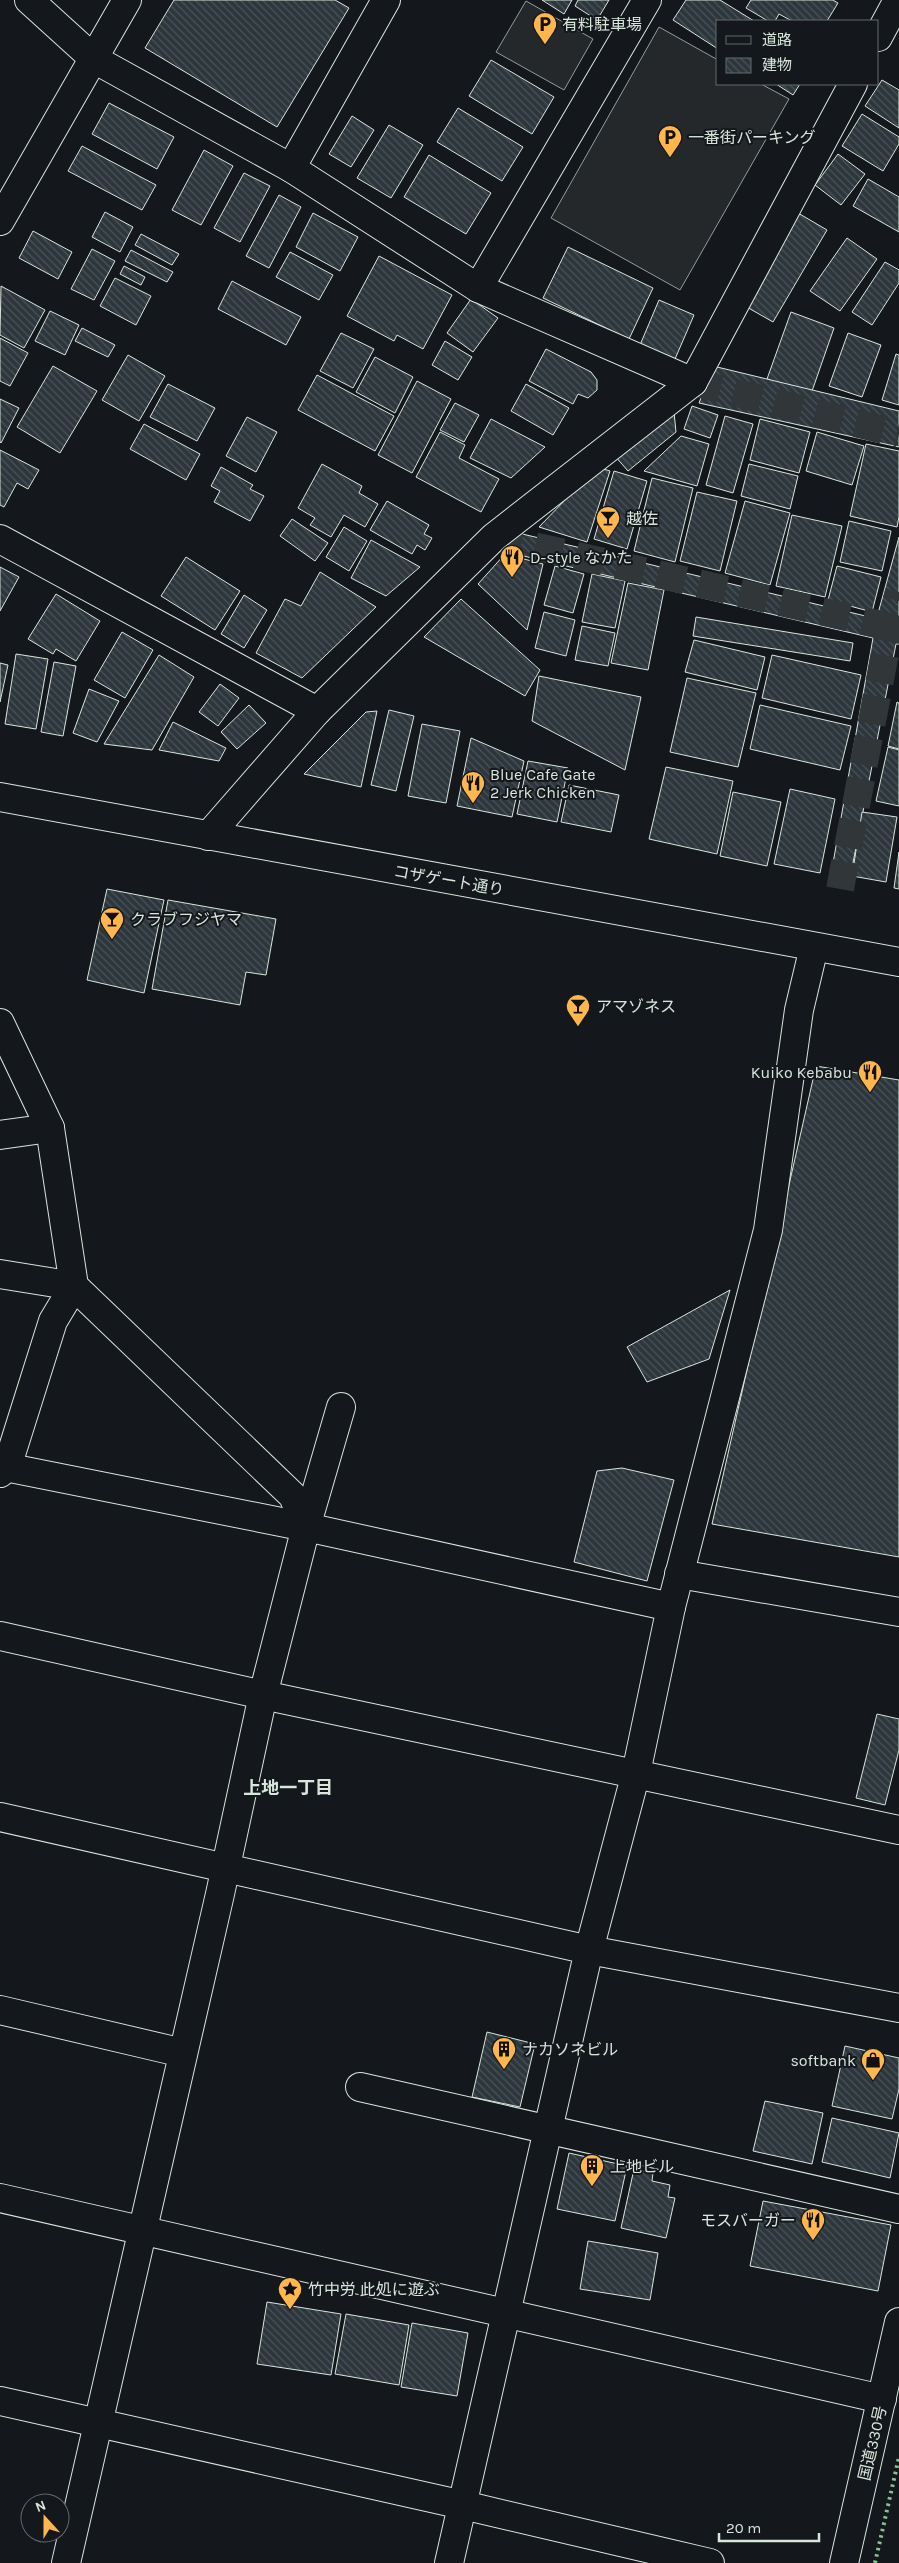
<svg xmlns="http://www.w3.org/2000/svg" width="899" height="2563" viewBox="0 0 899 2563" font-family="Karla,'Noto Sans JP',sans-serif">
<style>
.parking{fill:#24282b;stroke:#939e99}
.building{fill:url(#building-back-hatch);stroke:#d8e6dc}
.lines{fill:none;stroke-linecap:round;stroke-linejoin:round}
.minor-tunnel{stroke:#313739;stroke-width:28;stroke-dasharray:28 14;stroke-linecap:butt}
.minor-casing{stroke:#d8e6dc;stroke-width:30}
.major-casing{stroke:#d8e6dc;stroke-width:30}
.highway-casing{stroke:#d8e6dc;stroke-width:30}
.minor{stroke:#14181c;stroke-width:28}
.major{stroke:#14181c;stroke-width:28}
.highway{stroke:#14181c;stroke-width:28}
.hedge{stroke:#8ac095;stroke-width:4;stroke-dasharray:2.5 4;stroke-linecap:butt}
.labels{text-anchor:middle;stroke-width:4;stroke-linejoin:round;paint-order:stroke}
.poi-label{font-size:16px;fill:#d8e6dc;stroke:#14181c;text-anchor:start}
.street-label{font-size:16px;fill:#d8e6dc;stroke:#14181c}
.neighbourhood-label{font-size:18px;font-weight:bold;fill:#d8e6dc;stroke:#14181c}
</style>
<defs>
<pattern id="building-back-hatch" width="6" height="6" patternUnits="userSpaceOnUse" patternTransform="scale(1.25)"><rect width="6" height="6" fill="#2c363c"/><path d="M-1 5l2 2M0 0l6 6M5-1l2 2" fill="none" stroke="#4a5358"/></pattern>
</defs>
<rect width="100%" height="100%" fill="#14181c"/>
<!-- parking -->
<g class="parking">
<path d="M526 1 593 39 564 90 496 52Z"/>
<path d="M659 27 718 60V84H761L789 99 680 290 551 218Z"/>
</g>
<!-- building -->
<g class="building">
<path d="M174 0H335L349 8 277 127 145 48Z"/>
<path d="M542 0H572L564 14Z"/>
<path d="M578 0H609L597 20 575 6Z"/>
<path d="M686 0H720L754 21H718V49L673 20Z"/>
<path d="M751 0H833L838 3 827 21H792L779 14 775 21H768L746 8Z"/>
<path d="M491 60 554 97 532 134 469 96Z"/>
<path d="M882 80 899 90V128L865 106Z"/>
<path d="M776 84H800L793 95Z"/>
<path d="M109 103 174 137 157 169 92 134Z"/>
<path d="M458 108 523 147 502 181 437 142Z"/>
<path d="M862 114 899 137V144L883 171 842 146Z"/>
<path d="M352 116 374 130 351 167 329 154Z"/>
<path d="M389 125 423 145 391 198 357 178Z"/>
<path d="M82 146 156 185 142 210 68 171Z"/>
<path d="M204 150 233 166 201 225 172 210Z"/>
<path d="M838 154 865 174 841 205 815 185Z"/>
<path d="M429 155 491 193 466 234 404 197Z"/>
<path d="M244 173 270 186 240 242 214 228Z"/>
<path d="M868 179 899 197V232L853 206Z"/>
<path d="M279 195 301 207 269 268 246 256Z"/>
<path d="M105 212 133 227 120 252 92 237Z"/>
<path d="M313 213 358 237 340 271 296 247Z"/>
<path d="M798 213 827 230 773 322 745 306Z"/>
<path d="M33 231 72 252 58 279 19 258Z"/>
<path d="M141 234 179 254 172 265 135 245Z"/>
<path d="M847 238 877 259 840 311 810 291Z"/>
<path d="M568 247 653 288 629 339 543 298Z"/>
<path d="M92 249 115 261 94 300 71 289Z"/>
<path d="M131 250 173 272 167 282 125 261Z"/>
<path d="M290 252 333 275 319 300 276 277Z"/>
<path d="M379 256 452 295 423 349 397 335 394 341 347 316Z"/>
<path d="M885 262 899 270V283L872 325 852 312Z"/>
<path d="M124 266 145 277 141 285 120 274Z"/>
<path d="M115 278 151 296 136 325 100 306Z"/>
<path d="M232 281 301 317 286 345 218 309Z"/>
<path d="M1 286 45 310 24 348 0 335Z"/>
<path d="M471 299 498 318 473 352 447 333Z"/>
<path d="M659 300 694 315 675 359 640 345Z"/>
<path d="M50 311 79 325 65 355 35 341Z"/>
<path d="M791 312 834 328 811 394 767 379Z"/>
<path d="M82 328 115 345 108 357 75 341Z"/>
<path d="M341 333 374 349 353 388 320 371Z"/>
<path d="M848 333 881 345 862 397 829 386Z"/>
<path d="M0 338 28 353 10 386 0 381Z"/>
<path d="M445 341 472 357 458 380 432 365Z"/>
<path d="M546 349 591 372 597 380V390L588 398 578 394 573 404 529 381Z"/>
<path d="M896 354 899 355V405L882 400Z"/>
<path d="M128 355 165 376 139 421 102 400Z"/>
<path d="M375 357 413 377 395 413 356 392Z"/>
<path d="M53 366 97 391 60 453 17 427Z"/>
<path d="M713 366 899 411V447L699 403Z"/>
<path d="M317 375 394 416 375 451 298 410Z"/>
<path d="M417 381 451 399 412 473 378 455Z"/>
<path d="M168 384 215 408 197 441 150 417Z"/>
<path d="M526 384 569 408 553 435 511 411Z"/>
<path d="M0 399 19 408 1 443 0 442Z"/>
<path d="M673 402 676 432 628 471 614 455Z"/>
<path d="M455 403 479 415 464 442 440 430Z"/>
<path d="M692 406 718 415 710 438 684 429Z"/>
<path d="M725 416 753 424 733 493 706 485Z"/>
<path d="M247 417 277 432 256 472 226 456Z"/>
<path d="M491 419 545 447 511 478 470 458Z"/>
<path d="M760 419 810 432 799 473 750 460Z"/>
<path d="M144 424 200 454 186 480 130 449Z"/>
<path d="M440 432 465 445 459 458 499 479 481 512 416 477Z"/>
<path d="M817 432 864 446 852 485 806 471Z"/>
<path d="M681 436 709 444 697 486 644 471Z"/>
<path d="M866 444 899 451V517L897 527 850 516Z"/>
<path d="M0 450 39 470 28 489 17 483 4 507 0 505Z"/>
<path d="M322 464 362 486 359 493 378 504 365 527 344 515 331 537 310 525 315 518 298 508Z"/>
<path d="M749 464 798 476 790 509 741 496Z"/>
<path d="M221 467 253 485 250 489 264 496 250 521 214 502 220 491 211 486Z"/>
<path d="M597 467 610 471 587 542 539 527Z"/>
<path d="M614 471 647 481 627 549 594 539Z"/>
<path d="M652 478 693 488 675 562 634 551Z"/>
<path d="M697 492 737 501 720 571 680 561Z"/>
<path d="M387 501 429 525 424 534 432 538 425 550 417 545 412 554 370 530Z"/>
<path d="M745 501 790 513 770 585 725 573Z"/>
<path d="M792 515 842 526 825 597 776 586Z"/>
<path d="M292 519 328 543 315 561 280 536Z"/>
<path d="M849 521 891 531 882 571 840 562Z"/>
<path d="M344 527 367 541 349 571 326 557Z"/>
<path d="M514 532 899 624V644H896L849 883 830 880 873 638 498 550Z"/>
<path d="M899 537V623L877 617Z"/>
<path d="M371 540 420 567 386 596 351 578Z"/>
<path d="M505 554 543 564 527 630 478 584Z"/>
<path d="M186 557 240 591 215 630 161 596Z"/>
<path d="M555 566 584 574 573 613 544 605Z"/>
<path d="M837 566 881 577 872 612 828 600Z"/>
<path d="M0 567 19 577 0 611Z"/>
<path d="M320 572 376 607 302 678 256 653 285 599 301 606Z"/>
<path d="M592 574 625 581 615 628 582 622Z"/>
<path d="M628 583 664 590 648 670 611 663Z"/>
<path d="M56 594 100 621 76 661 56 649 53 654 28 639Z"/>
<path d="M244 595 267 610 244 648 221 634Z"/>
<path d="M461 599 540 670 525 696 424 637Z"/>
<path d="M544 612 575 620 566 656 535 648Z"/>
<path d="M696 617 853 643 850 661 693 636Z"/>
<path d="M582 626 615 633 608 666 575 660Z"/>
<path d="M122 632 153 650 125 698 94 680Z"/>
<path d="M694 640 765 657 757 690 685 672Z"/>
<path d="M16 654 48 659 36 729 5 724Z"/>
<path d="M159 655 194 677 152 750 104 744Z"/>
<path d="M772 655 861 675 851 719 762 698Z"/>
<path d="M54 662 76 666 63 736 41 732Z"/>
<path d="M0 663 8 665 0 702Z"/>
<path d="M539 676 641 697 625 770 532 721Z"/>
<path d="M687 678 756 693 738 767 670 752Z"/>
<path d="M220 684 239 698 218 726 199 712Z"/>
<path d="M89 689 119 701 97 742 73 733Z"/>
<path d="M897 702 899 703V749L888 746Z"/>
<path d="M249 705 266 723 237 749 221 732Z"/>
<path d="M760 705 851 726 840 770 750 749Z"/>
<path d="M389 710 414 716 396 791 371 785Z"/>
<path d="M377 711 361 787 304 774 366 712Z"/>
<path d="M173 722 226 748 219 761 159 750Z"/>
<path d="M422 724 460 731 446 803 408 796Z"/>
<path d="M471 738 524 761 512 817 457 806Z"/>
<path d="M888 747 899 750V806L876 801Z"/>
<path d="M528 761 568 768 557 822 517 814Z"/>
<path d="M666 767 733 781 717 854 649 839Z"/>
<path d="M569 785 619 795 611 832 561 822Z"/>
<path d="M790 789 835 799 820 873 774 864Z"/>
<path d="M733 792 781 802 767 866 720 856Z"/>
<path d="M862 812 897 817 886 882 852 876Z"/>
<path d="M899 852V889L894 888Z"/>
<path d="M107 889 164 900 144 993 87 980Z"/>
<path d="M168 900 276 919 266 975 246 972 240 1005 152 989Z"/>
<path d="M816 1066 899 1080V1557L712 1524Z"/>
<path d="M730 1290 709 1359 647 1382 627 1347Z"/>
<path d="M622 1468 674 1480 647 1581 574 1562 597 1471Z"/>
<path d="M877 1714 899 1719V1750L885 1805 856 1798Z"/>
<path d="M487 2032 535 2044 520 2107 472 2097Z"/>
<path d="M845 2046 899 2058V2089L892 2119 832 2106Z"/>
<path d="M765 2101 823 2113 812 2164 753 2151Z"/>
<path d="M832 2118 899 2133 890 2178 822 2162Z"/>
<path d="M569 2153 627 2166 615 2221 557 2209Z"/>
<path d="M634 2169 653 2173 652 2181 670 2185 668 2197 675 2198 666 2238 621 2228Z"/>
<path d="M763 2201 891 2225 878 2291 750 2266Z"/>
<path d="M588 2241 658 2253 650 2300 580 2289Z"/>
<path d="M267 2302 341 2314 331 2375 257 2364Z"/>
<path d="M346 2314 409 2325 399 2385 335 2374Z"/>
<path d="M412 2323 468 2333 457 2396 401 2387Z"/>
</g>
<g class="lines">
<!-- minor-tunnel -->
<g class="minor-tunnel">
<path d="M693 382 899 434"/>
<path d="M494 537 899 629"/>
<path d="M840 889 890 627 899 592"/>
</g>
<!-- minor casing -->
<g class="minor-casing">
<g id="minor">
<path d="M29 0 94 59 291 168 478 288 693 382"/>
<path d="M878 37 898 0"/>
<path d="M291 168 386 0"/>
<path d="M0 221 127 0"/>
<path d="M478 288 647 0"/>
<path d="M0 539 317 711"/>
<path d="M208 836 317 711 494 537 693 382 853 84"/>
<path d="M0 1023 50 1128 74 1286 53 1321 7 1467 0 1473"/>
<path d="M0 1135 50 1128"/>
<path d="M0 1274 74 1286 293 1496 306 1527"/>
<path d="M0 1466 306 1527 671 1607"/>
<path d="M679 1574 899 1612"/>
<path d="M0 1636 263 1695 899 1830"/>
<path d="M0 1817 589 1950 899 2008"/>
<path d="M0 2010 183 2053"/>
<path d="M360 2087 899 2209"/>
<path d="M0 2198 882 2399"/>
<path d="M0 2401 463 2505 710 2563"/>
<path d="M66 2563 220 1894 263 1695 306 1527 341 1407"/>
<path d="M449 2563 589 1950 636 1773 671 1607 768 1230 799 1010 814 947"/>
</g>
</g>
<!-- major casing -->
<g class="major-casing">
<path id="major" d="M0 797 899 962"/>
</g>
<!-- highway casing -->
<g class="highway-casing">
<path id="highway" d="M844 2563 899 2322"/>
</g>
<!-- minor -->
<use href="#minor" class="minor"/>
<!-- major -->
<use href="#major" class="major"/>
<!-- highway -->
<use href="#highway" class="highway"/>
<!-- hedge -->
<path class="hedge" d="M875 2563 899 2457"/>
</g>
<!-- icons -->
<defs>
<g id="parking-pin" transform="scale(1.25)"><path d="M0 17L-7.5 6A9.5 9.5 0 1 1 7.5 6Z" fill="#ffb74d" stroke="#14181c"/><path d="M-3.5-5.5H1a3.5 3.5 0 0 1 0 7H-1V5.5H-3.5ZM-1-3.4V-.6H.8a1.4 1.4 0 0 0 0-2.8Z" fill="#111"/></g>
<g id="bar-pin" transform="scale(1.25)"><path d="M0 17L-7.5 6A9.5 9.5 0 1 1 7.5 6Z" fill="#ffb74d" stroke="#14181c"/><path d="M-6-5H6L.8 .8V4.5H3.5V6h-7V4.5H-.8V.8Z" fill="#111"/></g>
<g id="restaurant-pin" transform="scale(1.25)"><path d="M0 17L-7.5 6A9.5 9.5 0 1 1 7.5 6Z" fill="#ffb74d" stroke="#14181c"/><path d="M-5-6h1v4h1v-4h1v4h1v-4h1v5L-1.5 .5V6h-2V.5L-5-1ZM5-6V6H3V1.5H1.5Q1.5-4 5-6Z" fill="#111"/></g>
<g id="building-pin" transform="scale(1.25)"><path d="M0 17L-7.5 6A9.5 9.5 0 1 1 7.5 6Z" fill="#ffb74d" stroke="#14181c"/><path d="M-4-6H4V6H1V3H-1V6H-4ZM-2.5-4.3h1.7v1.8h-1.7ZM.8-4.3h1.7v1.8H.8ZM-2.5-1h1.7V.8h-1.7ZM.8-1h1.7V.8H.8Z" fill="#111"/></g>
<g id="shop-pin" transform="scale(1.25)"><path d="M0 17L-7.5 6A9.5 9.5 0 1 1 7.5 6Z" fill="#ffb74d" stroke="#14181c"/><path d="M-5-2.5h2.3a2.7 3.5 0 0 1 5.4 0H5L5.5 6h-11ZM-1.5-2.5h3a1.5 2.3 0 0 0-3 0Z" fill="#111"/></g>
<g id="sight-pin" transform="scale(1.25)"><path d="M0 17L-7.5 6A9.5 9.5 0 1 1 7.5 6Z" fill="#ffb74d" stroke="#14181c"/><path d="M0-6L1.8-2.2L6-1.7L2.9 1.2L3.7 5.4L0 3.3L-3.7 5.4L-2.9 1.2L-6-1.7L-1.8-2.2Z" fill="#111"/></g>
</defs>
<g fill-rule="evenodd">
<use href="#parking-pin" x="545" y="24"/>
<use href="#parking-pin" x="670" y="137"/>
<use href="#bar-pin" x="608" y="518"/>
<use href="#restaurant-pin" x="512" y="557"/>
<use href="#restaurant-pin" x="473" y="783"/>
<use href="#bar-pin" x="112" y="919"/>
<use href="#bar-pin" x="578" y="1006"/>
<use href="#restaurant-pin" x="870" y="1072"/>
<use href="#building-pin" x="504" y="2049"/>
<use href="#shop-pin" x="873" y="2060"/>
<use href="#building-pin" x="592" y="2166"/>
<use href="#restaurant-pin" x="813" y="2220"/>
<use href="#sight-pin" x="290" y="2289"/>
</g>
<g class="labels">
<!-- poi labels -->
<g class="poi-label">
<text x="562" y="30">有料駐車場</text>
<text x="688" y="143">一番街パーキング</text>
<text x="626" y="524">越佐</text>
<text x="530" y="563">D-style なかた</text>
<text x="490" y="780">Blue Cafe Gate<tspan x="490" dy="18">2 Jerk Chicken</tspan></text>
<text x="130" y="925">クラブフジヤマ</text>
<text x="596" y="1012">アマゾネス</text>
<text x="852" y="1078" text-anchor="end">Kuiko Kebabu</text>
<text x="522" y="2055">ナカソネビル</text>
<text x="856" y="2066" text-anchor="end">softbank</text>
<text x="610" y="2172">上地ビル</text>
<text x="796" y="2226" text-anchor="end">モスバーガー</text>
<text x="308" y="2295">竹中労 此処に遊ぶ</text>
</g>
<!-- street labels -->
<g class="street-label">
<text transform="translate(449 880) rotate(10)" y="6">コザゲート通り</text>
<text transform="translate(872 2443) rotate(-77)" y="6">国道330号</text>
</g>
<!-- neighbourhood labels -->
<g class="neighbourhood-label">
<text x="288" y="1794">上地一丁目</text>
</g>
</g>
<!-- legend -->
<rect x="716" y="20" width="162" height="65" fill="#14181c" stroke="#626a69"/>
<rect x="726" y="36" width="25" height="8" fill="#14181c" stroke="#626a69"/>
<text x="762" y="45" font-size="15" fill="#d8e6dc">道路</text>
<rect x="726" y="58" width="25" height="15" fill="url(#building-back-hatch)" stroke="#626a69"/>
<text x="762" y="70" font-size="15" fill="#d8e6dc">建物</text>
<!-- north arrow -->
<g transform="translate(45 2518) rotate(339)"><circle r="24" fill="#14181c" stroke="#626a69"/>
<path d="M0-4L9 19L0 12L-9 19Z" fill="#ffb74d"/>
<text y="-8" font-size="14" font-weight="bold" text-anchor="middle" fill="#d8e6dc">N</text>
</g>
<!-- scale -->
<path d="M719 2533v8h100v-8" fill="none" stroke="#d8e6dc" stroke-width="2.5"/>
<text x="726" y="2533" font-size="15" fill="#d8e6dc" stroke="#14181c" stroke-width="4" paint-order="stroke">20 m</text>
</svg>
